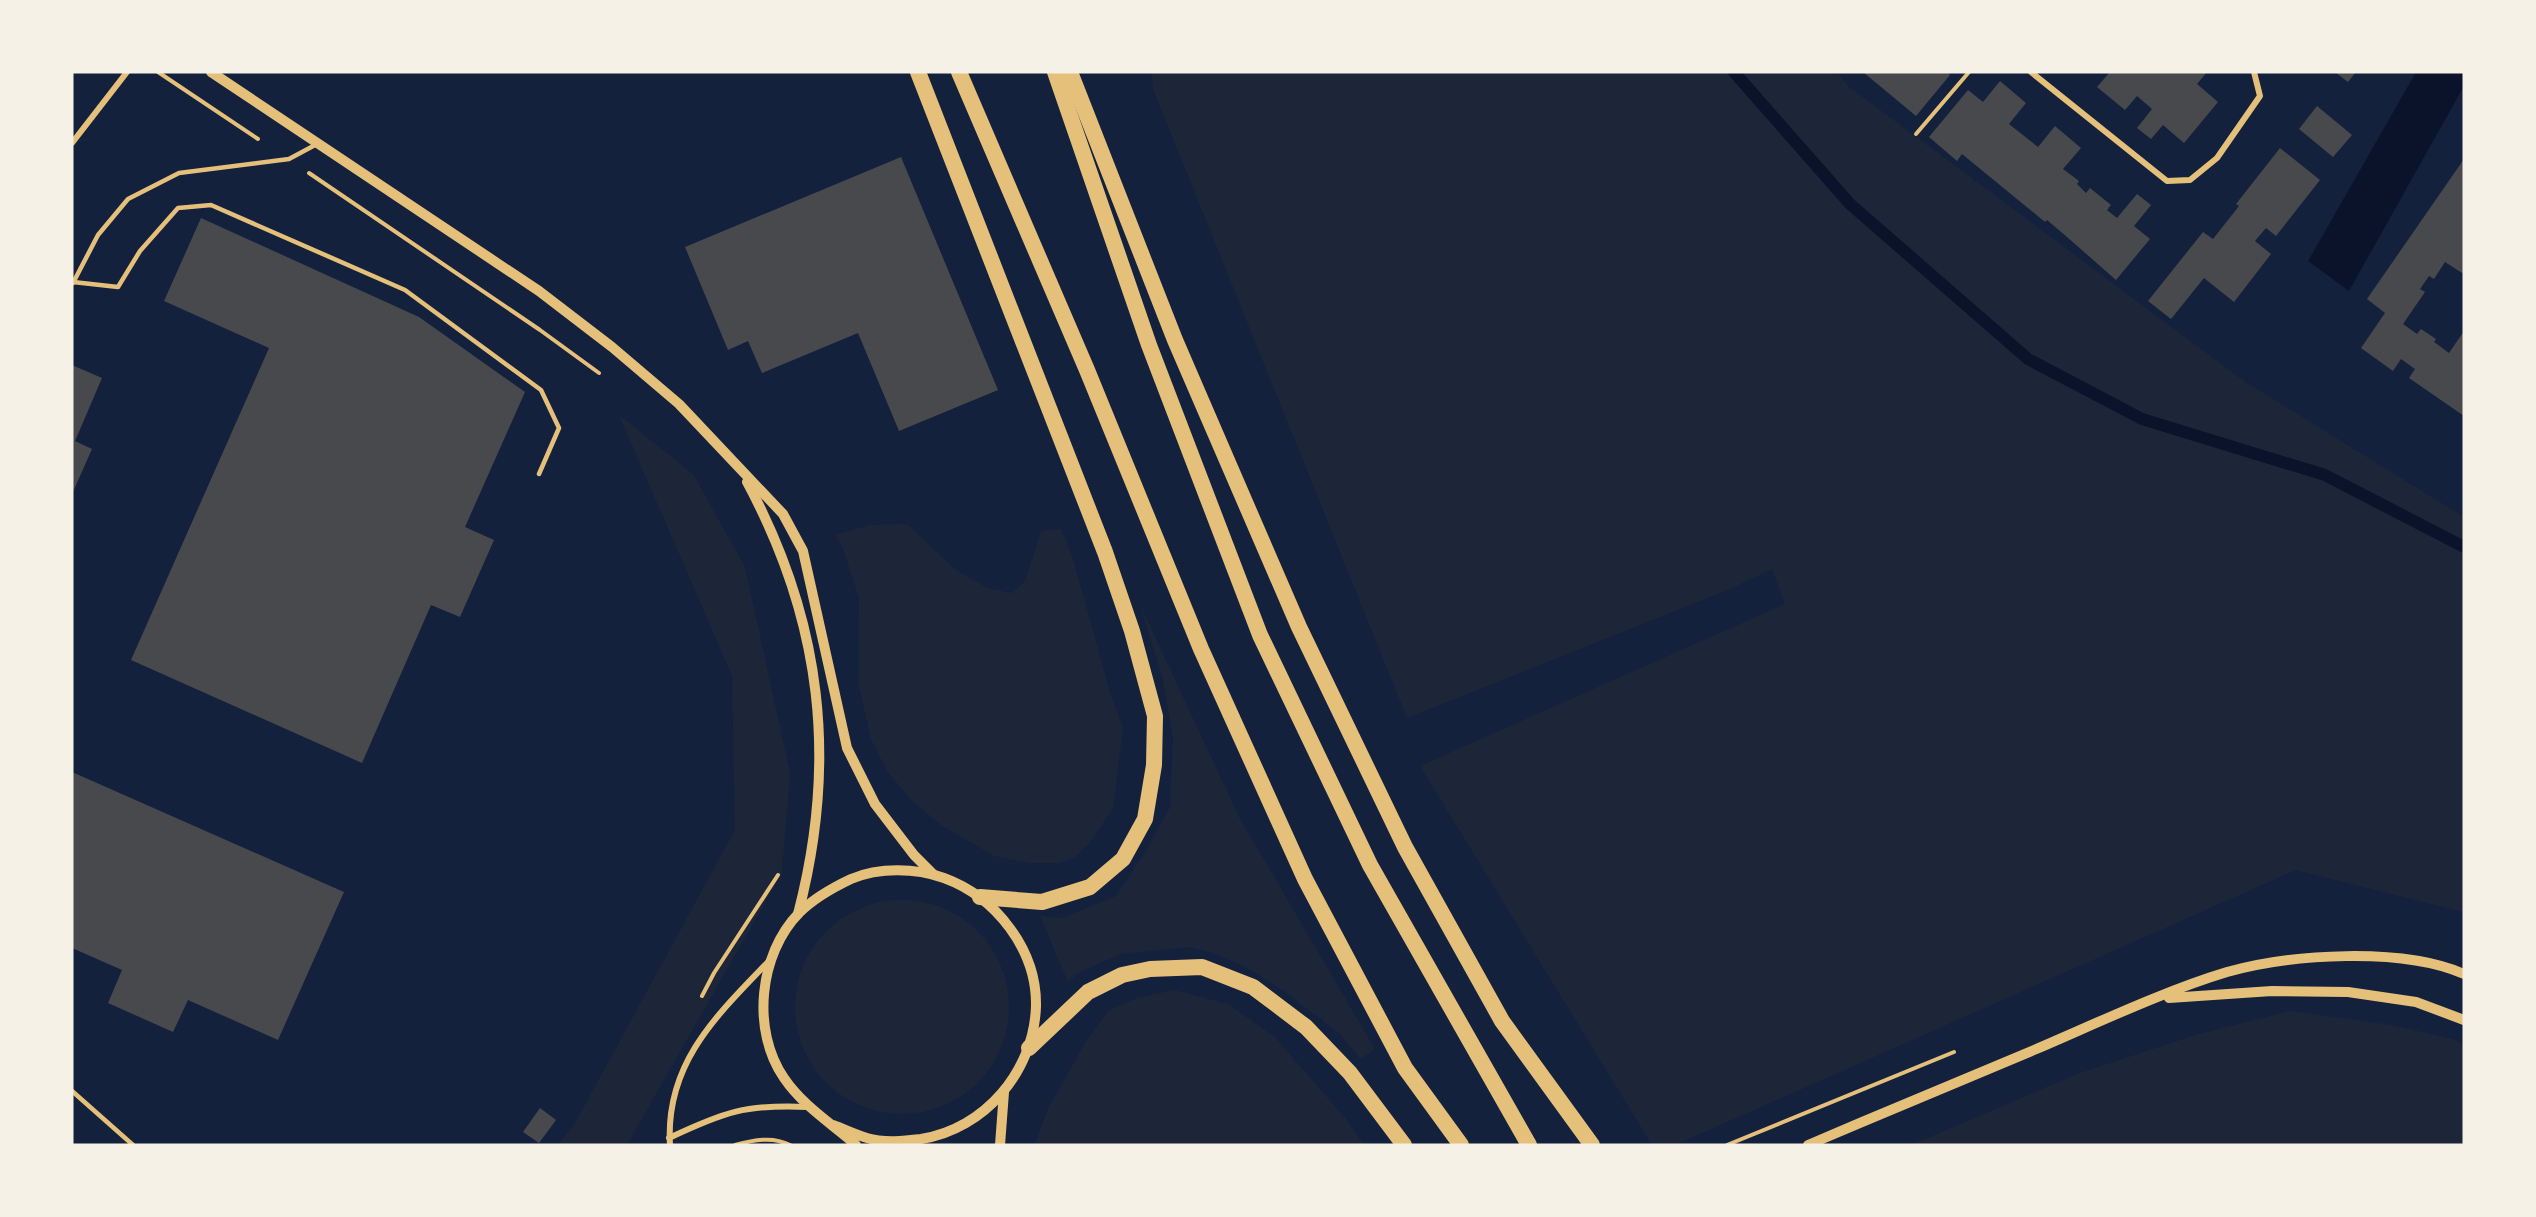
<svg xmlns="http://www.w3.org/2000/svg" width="2536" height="1217" viewBox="0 0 2536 1217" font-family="'Titillium Web',sans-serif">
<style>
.green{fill:#1d2539}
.water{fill:#0b132b}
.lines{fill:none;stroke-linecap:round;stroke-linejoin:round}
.stream{stroke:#0b132b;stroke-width:12}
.building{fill:#48494c}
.path{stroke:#e5c07b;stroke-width:4}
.service{stroke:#e5c07b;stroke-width:4.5}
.minor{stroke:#e5c07b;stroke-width:6}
.tertiary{stroke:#e5c07b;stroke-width:10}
.trunk{stroke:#e5c07b;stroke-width:16}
</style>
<rect width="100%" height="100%" fill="#14213d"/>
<!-- green -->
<g class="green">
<path d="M1151 72H1837L1848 86 2244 381 2464 517V912L2296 870 1675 1145H1652L1420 766 1785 604 1772 569 1728 590 1407 718 1153 89Z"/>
<path d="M619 415 693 474 745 567 790 773 782 873 627 1145H557L574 1125 735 830 732 676Z"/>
<path d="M907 524 956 570 988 588 1011 593 1025 581 1041 531 1061 529 1073 559 1110 692 1123 728 1113 808 1089 844 1075 857 1059 863H1031L994 856 941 825 910 799 887 771 871 739 858 682 859 598 842 546 835 535 870 525Z"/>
<path d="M1140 605 1240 819 1375 1049 1361 1059 1339 1033 1281 989 1244 966 1214 953 1188 947 1121 954 1080 972 1068 982 1040 916 1062 918 1116 896 1144 854 1170 807 1173 737 1162 676Z"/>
<circle cx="902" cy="1007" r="107"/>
<path d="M1174 990 1228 1004 1275 1037 1346 1119 1364 1145H1035L1048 1108 1085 1043 1108 1011 1137 998Z"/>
<path d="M2290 1011 2392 1025 2456 1040 2464 1046V1145H1911L2077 1074 2195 1035Z"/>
</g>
<!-- water -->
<path class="water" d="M2416 72H2464V86L2349 291 2308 261Z"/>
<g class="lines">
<!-- stream -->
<path class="stream" d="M1734 72 1850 204 2028 359 2142 419 2325 475 2464 547"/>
</g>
<!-- building -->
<g class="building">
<path d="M1863 72H1947L1950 75 1916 116Z"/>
<path d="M2107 72H2207L2197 84 2218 102 2184 143 2163 125 2151 139 2137 128 2152 109 2137 96 2125 110 2097 87 2109 73Z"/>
<path d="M2335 72H2356L2348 82Z"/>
<path d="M2000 81 2026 103 2009 124 2038 147 2055 126 2081 148 2063 169 2079 181 2077 184 2086 193 2090 188 2111 205 2107 210 2117 218 2137 194 2151 205 2134 226 2150 239 2116 280 2067 237 2047 220 2045 222 1962 154 1957 161 1929 137 1968 90 1983 102Z"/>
<path d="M2317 106 2352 135 2333 157 2299 129Z"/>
<path d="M2280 148 2320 180 2276 236 2266 228 2255 241 2271 254 2234 302 2204 278 2171 319 2148 301 2203 232 2213 239 2239 206 2236 204Z"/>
<path d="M901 157 998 390 899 431 858 333 762 373 748 341 728 350 685 247Z"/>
<path d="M2464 159V271L2462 273 2445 262 2434 279 2429 276 2420 289 2425 292 2403 324 2417 334 2421 329 2436 339 2434 342 2449 353 2464 331V416L2409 378 2415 369 2401 359 2393 371 2361 348 2385 313 2367 299Z"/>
<path d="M201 218 419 317 525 392 465 527 494 540 460 617 431 605 362 763 131 660 269 348 164 301Z"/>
<path d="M72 365 102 378 75 441 92 449 72 494Z"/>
<path d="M72 772 344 892 278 1040 188 1000 173 1032 108 1003 122 970 72 948Z"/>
<path d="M540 1108 556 1120 539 1143 523 1132Z"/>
</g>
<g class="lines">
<!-- path -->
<g class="path">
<path d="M158 72 258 139"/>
<path d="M1916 134 1969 72"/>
<path d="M309 173 540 330 599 373"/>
<path d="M702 996 714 973 778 875"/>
<path d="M735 1145C753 1140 773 1136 790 1145"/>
<path d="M1727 1145 1954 1052"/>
</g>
<!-- service -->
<g class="service">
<path d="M73 282 118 287 140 251 178 208 211 205 405 290 541 390 559 428 539 474"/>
<path d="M73 283 98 235 128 199 179 173 289 159 317 144"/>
<path d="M72 1091 133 1145"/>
</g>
<!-- minor -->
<g class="minor">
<path d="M2031 72 2167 181 2190 180 2217 158 2260 96 2254 72"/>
<path d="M72 143 127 72"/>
<path d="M669 1138C724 1112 746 1104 808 1107"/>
<path d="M670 1145C665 1064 716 1016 768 962"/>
</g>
<!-- tertiary -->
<g class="tertiary">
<path d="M211 72 539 291 612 347 679 404 783 514 803 551 847 748 875 804 914 855 933 874"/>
<path d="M747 482C822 621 838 761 798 914"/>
<path d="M2169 998 2272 991 2348 992 2416 1002 2464 1020"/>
<path d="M833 1125C844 1129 856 1135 867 1138 884 1143 904 1141 921 1139 985 1129 1034 1071 1036 1006 1037 950 996 897 944 878 916 868 879 867 851 879 832 888 814 898 799 913 759 954 751 1030 784 1078 803 1106 831 1123 856 1145"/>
<path d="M1000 1145 1004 1092"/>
<path d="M1808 1145C1883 1113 1958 1082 2034 1050 2095 1024 2164 991 2227 972 2291 954 2402 947 2464 974"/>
</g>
<!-- trunk -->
<g class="trunk">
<path d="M918 72 1105 552 1132 631 1155 716 1154 765 1145 819 1123 859 1090 887 1042 902 980 897"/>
<path d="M959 72 1087 370 1201 649 1305 879 1405 1068 1461 1145"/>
<path d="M1055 72 1149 345 1260 635 1370 865 1529 1145"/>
<path d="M1070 72 1175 340 1299 627 1405 847 1502 1021 1592 1145"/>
<path d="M1029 1048 1088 992 1122 975 1150 969 1202 967 1253 987 1306 1027 1350 1073 1404 1145"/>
</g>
</g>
<!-- border -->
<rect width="2536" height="1217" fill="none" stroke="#f6f1e7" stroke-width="147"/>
</svg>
